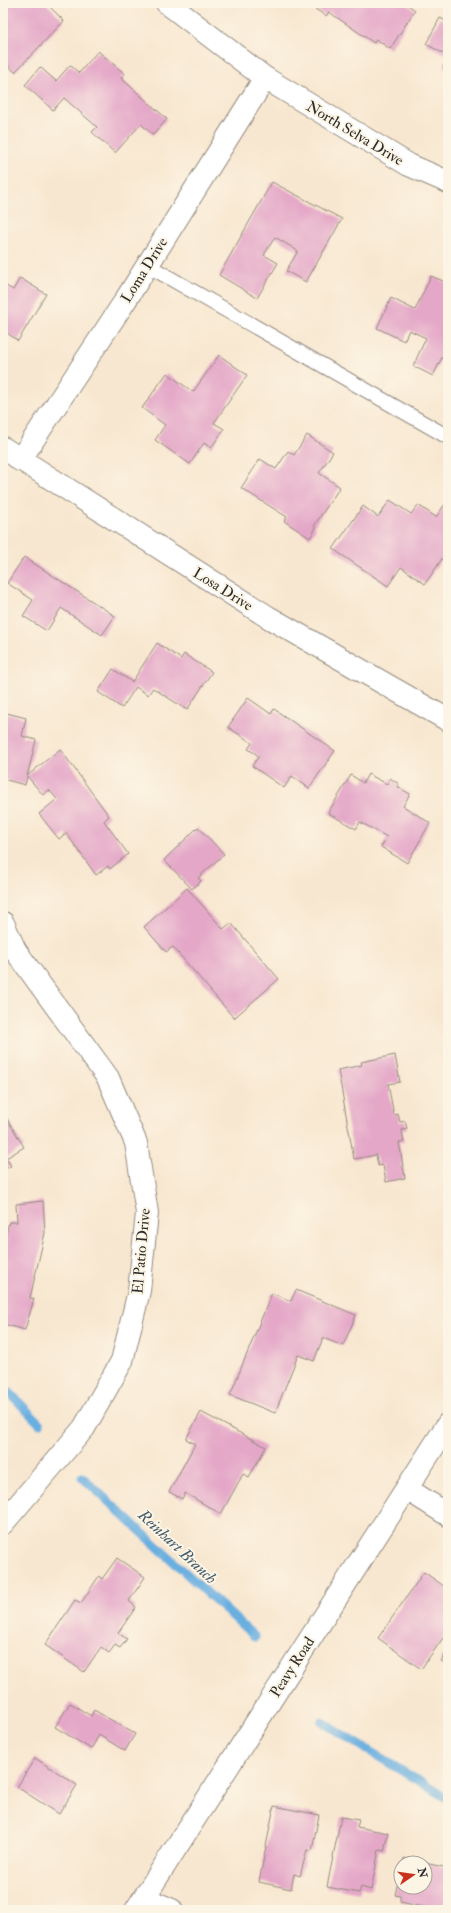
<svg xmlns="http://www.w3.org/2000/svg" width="451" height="1913" viewBox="0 0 451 1913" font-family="'IM FELL Double Pica',serif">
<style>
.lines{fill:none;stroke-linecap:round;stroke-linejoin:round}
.stream{stroke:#69afe0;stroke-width:9}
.building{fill:#e4a7c8}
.service-casing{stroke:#92897e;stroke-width:16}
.minor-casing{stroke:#92897e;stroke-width:24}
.tertiary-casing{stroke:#92897e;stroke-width:24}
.service{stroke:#fff;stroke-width:14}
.minor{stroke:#fff;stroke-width:22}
.tertiary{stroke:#fff;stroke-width:22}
.labels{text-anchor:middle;stroke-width:4;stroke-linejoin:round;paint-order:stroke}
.street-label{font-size:15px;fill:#2b2b2b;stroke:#fcf5e5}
.water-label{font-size:16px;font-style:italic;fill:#41596a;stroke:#fcf5e5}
</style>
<rect width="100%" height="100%" fill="#fcf5e5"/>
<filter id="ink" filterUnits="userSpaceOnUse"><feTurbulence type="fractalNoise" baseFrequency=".025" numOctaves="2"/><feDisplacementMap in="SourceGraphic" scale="8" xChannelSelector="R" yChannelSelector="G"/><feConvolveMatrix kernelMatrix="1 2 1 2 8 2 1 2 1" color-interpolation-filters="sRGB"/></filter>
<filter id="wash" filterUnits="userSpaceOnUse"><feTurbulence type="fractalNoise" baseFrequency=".012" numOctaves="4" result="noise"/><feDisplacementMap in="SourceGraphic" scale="16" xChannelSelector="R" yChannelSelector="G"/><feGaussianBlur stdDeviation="0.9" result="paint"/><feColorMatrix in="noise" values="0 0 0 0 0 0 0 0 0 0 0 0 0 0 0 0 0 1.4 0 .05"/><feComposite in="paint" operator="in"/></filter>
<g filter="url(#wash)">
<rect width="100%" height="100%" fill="#f8e7d0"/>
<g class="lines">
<!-- stream -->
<g class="stream">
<path d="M3 1386 40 1424"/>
<path d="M82 1477 255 1637"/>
<path d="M322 1722 448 1799"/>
</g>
</g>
<g id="blocks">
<!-- building -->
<g class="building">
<path d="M3 3H46L64 21 15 72 3 61Z"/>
<path d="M306 3H405L415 10 390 49 376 39 374 43 329 12 326 16Z"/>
<path d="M440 18 448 22V56L426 44Z"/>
<path d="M98 51 125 74 121 78 167 119 153 135 141 124 115 153 92 132 97 127 64 98 53 110 25 85 40 67 56 81 70 65 79 73Z"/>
<path d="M448 58V70L443 67Z"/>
<path d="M272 182 342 219 306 282 286 271 298 251 275 237 264 255 278 263 257 298 219 275Z"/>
<path d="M431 276 448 283 445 289 448 290V350L446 349 433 376 413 366 426 338 409 330 404 341 377 328 391 298 415 310Z"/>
<path d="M20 278 46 294 18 341 3 330V284L13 290Z"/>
<path d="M219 355 247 375 214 423 224 429 211 448 204 443 190 464 155 440 165 425 142 408 167 373 193 392Z"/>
<path d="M307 435 333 452 319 473 340 487 314 526 316 528 310 538 284 521 287 517 241 488 260 459 276 469 288 451 294 455Z"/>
<path d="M390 500 411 514 418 505 436 517 448 500V550L425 584 401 567 388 586 333 549 363 506 378 517Z"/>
<path d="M24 557 115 616 102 635 61 608 47 631 23 616 33 600 7 583Z"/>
<path d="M157 643 181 659 184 654 212 672 187 710 153 688 148 695 136 687 122 708 98 692 113 669 132 682Z"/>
<path d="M248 698 271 714 274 709 335 751 309 788 292 776 284 788 252 766 259 756 248 749 252 743 228 727Z"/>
<path d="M3 712 26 718 22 736 36 740 25 785 3 779Z"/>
<path d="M60 749 109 816 104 821 128 854 110 869 108 866 96 875 66 833 59 839 39 814 57 799 49 790 43 795 27 776Z"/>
<path d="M368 774 387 784 390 778 399 784 398 787 410 794 403 806 430 823 407 863 381 847 387 837 360 822 356 829 328 813 351 775 363 783Z"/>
<path d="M198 827 224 854 198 878 201 881 192 889 164 860Z"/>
<path d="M187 888 223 929 231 923 279 979 234 1018 173 947 166 952 144 927Z"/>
<path d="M395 1055 400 1082 388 1084 394 1115 398 1114 400 1122 405 1121 407 1129 402 1130 404 1142H399L405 1178 386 1182 383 1165 378 1166 376 1155 354 1159 338 1070 362 1065 361 1062Z"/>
<path d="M3 1112 24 1147 6 1158 11 1166 3 1170Z"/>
<path d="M43 1201 45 1233 30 1298 34 1299 25 1330 3 1324V1245L9 1222H17L16 1204Z"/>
<path d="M296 1290 356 1315 343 1346 323 1338 314 1361 298 1355 275 1413 230 1395 272 1293 291 1301Z"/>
<path d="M201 1412 266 1447 249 1477 243 1474 221 1514 185 1493 182 1499 169 1492 195 1444 186 1439Z"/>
<path d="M117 1558 145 1577 129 1601 136 1607 118 1633 127 1639 120 1648 115 1645 109 1653 101 1647 84 1672 45 1645 75 1600 81 1603 99 1576 102 1579Z"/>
<path d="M424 1572 448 1589V1631L421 1669 378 1638Z"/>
<path d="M448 1649V1665L441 1661Z"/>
<path d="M70 1703 91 1716 94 1710 135 1734 125 1751 99 1735 91 1749 55 1727Z"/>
<path d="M35 1758 77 1785 59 1814 17 1787Z"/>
<path d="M274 1806 319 1815 312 1851 307 1850 300 1876 294 1874 291 1889 259 1882Z"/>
<path d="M341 1817 359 1820 357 1827 388 1833 384 1851 379 1850 371 1890 361 1887 359 1893 327 1887Z"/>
<path d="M404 1858 421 1862V1863H403Z"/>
<path d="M425 1863 448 1868V1902L446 1910H438L400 1902V1896L395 1895 400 1873 401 1887H425Z"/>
</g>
</g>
</g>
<g filter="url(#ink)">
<use href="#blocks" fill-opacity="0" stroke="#92897e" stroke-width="1"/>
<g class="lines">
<!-- service casing -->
<g class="service-casing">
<path id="service" d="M147 265 448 437"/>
</g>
<!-- minor casing -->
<g class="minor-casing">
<g id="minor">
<path d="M167 3 265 78 409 165 448 182"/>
<path d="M3 448 268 617 448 720"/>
<path d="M20 460 125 301 265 78"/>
<path d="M3 923 15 950 3 947"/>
<path d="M407 1489 448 1515"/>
<path d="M3 1523 84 1428 122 1361 139 1291 147 1213 136 1143 108 1078 15 950"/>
<path d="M144 1898 172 1910"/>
</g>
</g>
<!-- tertiary casing -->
<g class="tertiary-casing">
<path id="tertiary" d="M136 1910 448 1424"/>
</g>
<!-- service -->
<use href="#service" class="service"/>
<!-- minor -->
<use href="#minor" class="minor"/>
<!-- tertiary -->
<use href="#tertiary" class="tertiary"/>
</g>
</g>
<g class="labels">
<!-- street labels -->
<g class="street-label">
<text transform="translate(355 133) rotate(31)" y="5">North Selva Drive</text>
<text transform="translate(144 270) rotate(-58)" y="5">Loma Drive</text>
<text transform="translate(223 589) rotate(32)" y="5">Losa Drive</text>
<text transform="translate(141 1251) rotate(-85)" y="5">El Patio Drive</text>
<text transform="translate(292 1667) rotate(-57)" y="5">Peavy Road</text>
</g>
<!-- water labels -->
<g class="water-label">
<text transform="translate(178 1546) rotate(43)" y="6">Reinhart Branch</text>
</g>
</g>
<!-- margin -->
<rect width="451" height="1913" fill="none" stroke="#fcf5e5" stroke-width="16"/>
<!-- north arrow -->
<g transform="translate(413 1875) rotate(77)"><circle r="19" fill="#fcf5e5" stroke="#a8a49b"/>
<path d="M0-3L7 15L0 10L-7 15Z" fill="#c8321e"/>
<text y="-6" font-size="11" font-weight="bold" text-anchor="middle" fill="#2b2b2b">N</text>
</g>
</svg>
